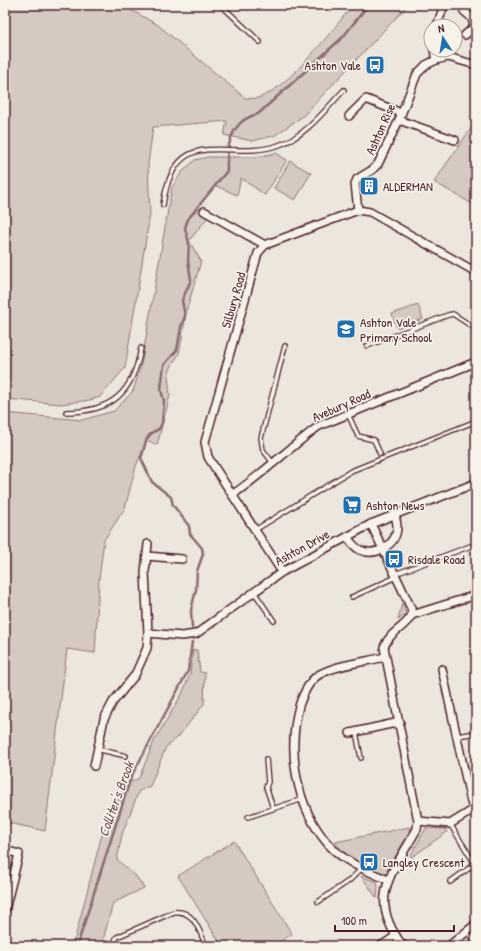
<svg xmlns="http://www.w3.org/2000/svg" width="481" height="951" viewBox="0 0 481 951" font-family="'Patrick Hand',sans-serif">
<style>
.green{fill:#d5c9c2;stroke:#907476}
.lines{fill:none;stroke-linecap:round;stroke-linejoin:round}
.stream{stroke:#896c6f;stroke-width:2.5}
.minor-tunnel{stroke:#ccbeb9;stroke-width:7;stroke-dasharray:7 3.5;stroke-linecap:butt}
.service-casing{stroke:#4a1f2b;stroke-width:6}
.minor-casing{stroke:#4a1f2b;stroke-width:10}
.service{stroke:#f7f3e8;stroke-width:3.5}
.minor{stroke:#f7f3e8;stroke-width:7}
.labels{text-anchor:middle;stroke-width:3.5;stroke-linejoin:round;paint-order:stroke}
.poi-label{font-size:13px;fill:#4a1f2b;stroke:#f7f3e8;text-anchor:start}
.street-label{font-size:13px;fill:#4a1f2b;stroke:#f7f3e8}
.water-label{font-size:14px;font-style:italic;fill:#6f4c53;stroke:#f7f3e8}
</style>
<rect width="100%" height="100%" fill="#ece6dd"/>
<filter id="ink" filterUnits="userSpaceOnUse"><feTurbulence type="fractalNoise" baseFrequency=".025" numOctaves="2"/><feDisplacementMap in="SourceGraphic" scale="8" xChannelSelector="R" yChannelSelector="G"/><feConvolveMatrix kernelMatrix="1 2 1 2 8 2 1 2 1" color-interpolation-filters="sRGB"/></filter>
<g filter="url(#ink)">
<!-- green -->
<g class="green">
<path d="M5 5H122L158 25 245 98C249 98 254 99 258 98 287 90 333 29 353 5H408L303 116 274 136 252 141 224 135 227 121 153 127 148 164 150 214 125 368 100 397 90 400 61 404 5 399Z"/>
<path d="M476 121V206L434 182Z"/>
<path d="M276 153 287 160 265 195 241 178 237 195 216 186 197 207 208 217 189 241 201 261 187 309 179 354 173 363 168 375 170 395 157 445 147 440 136 466 125 508 104 540 99 579 95 653 67 649 45 831 5 822V413L82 420 114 411 133 391 141 366 172 187 182 172 195 160 208 157H257Z"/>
<path d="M290 161 311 173 295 200 274 188Z"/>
<path d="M418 305 423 319 397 328 392 314Z"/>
<path d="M402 603 406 614 398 620Z"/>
<path d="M193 650H197L200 672 205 673 204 704 178 737 166 747 150 786 139 791 122 834 117 860 136 876 144 888 113 903 103 940V946H73L101 838 125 785 139 778 154 741 182 694 190 674Z"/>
<path d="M410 827 408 835 388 869 384 873C366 872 345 855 335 842Z"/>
<path d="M426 828 445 829 447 832 412 857 410 856Z"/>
<path d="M234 841 292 934 273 946H222L178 876Z"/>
<path d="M361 876 377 882 378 887 377 898Z"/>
</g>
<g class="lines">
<!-- stream -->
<g class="stream">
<path d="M192 628 191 610 196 590 197 571 203 554 202 548 190 534 189 526 173 505 171 497 152 482 141 458C147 443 143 436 159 429L162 423 164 401 161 390 163 371 164 365 177 350 181 327 185 316 182 300 191 280 188 260 189 243 185 228 188 219 227 171C226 147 230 120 258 114L343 37 368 5"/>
<path d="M77 946 131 777 188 671 192 642"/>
</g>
<!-- minor-tunnel -->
<path class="minor-tunnel" d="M458 5 464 11"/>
<!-- service casing -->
<g class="service-casing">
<g id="service">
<path d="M221 5 260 42"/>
<path d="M163 205C175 120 228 163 279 145 306 136 325 110 344 90"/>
<path d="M367 346 448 315 453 314 476 329"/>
<path d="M66 412C112 412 133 393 141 348"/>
<path d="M348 414 358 436 374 440 380 454"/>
<path d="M273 463 263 450 261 438 285 346"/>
<path d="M255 530 351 471 476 421"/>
<path d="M395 574 476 544"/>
<path d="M254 592 274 621"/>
<path d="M352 597 396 577"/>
<path d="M356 732 361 758"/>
<path d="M457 736 476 733"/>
<path d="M97 749 126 756"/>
<path d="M266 759 268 782 266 787 273 808"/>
<path d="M248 817 303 799"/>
<path d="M450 824 475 864"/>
<path d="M450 882 476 863"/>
<path d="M318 902 350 880 361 869"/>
<path d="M467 931 476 943"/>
<path d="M114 946V942L117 937 174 912C194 910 199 930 206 946"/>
</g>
</g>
<!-- minor casing -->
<g class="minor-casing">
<g id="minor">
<path d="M464 11 472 18 474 27 465 35"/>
<path d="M437 26 444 5"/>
<path d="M434 50 436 60"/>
<path d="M349 116 366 99 401 113"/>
<path d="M399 120 455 140"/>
<path d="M358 210 355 184 357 179 372 170 378 164 399 120 417 74 426 65 436 60 448 57 476 65"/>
<path d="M204 211 265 245"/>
<path d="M232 495C263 474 289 448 319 426L476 362"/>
<path d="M371 524 411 608 412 615"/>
<path d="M347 537C351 542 354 547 360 550 376 557 397 545 397 527 397 523 396 519 395 515"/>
<path d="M147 556 182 559"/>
<path d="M282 572 208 457 205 442 258 253 265 245 358 210 370 212 476 272"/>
<path d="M148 633 182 636 196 634 282 572 371 524 476 483"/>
<path d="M385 657C365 662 339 664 320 674 309 680 303 694 299 706 287 752 296 807 328 844 344 862 367 871 388 880"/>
<path d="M442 669 471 802 474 809"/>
<path d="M350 733 400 722"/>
<path d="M94 766 104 719 113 702 135 675 147 648 148 633 145 572 148 544"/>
<path d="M418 821 450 824 476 808"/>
<path d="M5 850 19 854 5 910"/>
<path d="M381 946 396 936"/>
<path d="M403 946C366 898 392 874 417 829L418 821 384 647C391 630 404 629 412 615L476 595"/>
<path d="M449 946 476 924"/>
</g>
</g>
<!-- service -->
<use href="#service" class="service"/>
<!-- minor -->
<use href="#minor" class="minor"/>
</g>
</g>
<!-- icons -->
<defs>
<g id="bus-square" transform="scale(1)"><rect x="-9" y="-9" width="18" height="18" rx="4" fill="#1f6fb2" stroke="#f7f3e8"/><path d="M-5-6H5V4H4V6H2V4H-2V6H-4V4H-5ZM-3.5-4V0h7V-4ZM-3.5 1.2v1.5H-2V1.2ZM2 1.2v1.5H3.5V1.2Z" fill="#fff"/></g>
<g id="building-square" transform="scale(1)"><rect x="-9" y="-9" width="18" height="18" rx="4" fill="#1f6fb2" stroke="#f7f3e8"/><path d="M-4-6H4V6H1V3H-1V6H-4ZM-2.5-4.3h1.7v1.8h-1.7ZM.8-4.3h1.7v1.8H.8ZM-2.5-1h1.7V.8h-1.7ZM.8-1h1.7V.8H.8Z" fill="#fff"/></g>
<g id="school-square" transform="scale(1)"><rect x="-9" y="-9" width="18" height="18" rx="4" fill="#1f6fb2" stroke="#f7f3e8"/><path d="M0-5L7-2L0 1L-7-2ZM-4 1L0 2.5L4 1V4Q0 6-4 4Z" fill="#fff"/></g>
<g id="supermarket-square" transform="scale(1)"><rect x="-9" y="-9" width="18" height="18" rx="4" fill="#1f6fb2" stroke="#f7f3e8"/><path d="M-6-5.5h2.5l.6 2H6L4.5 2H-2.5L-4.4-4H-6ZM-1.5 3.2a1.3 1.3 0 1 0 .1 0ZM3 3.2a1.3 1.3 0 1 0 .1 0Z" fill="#fff"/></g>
</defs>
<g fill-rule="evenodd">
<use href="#bus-square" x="375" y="65"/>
<use href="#building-square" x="369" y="186"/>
<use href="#school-square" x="346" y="329"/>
<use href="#supermarket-square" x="352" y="505"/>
<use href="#bus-square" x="394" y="559"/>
<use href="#bus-square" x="369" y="862"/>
</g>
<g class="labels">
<!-- poi labels -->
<g class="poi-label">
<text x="361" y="70" text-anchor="end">Ashton Vale</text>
<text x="383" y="191">ALDERMAN</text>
<text x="360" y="327">Ashton Vale<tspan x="360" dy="15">Primary School</tspan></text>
<text x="366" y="510">Ashton News</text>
<text x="408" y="564">Risdale Road</text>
<text x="383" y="867">Langley Crescent</text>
</g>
<!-- street labels -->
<g class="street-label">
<text transform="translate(380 129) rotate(-66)" y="5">Ashton Rise</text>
<text transform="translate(233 300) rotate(-74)" y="5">Silbury Road</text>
<text transform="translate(341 405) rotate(-24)" y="5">Avebury Road</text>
<text transform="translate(302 547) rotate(-29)" y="5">Ashton Drive</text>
</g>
<!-- water labels -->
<g class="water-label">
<text transform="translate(116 799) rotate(-70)" y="5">Colliter's Brook</text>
</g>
</g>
<!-- margin -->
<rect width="481" height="951" fill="none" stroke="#f7f3e8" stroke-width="20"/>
<rect x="10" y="10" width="461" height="931" fill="none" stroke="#4a1f2b" stroke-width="1.5" filter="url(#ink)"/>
<!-- north arrow -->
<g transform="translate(443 38) rotate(348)"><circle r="19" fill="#f7f3e8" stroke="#b29e9c"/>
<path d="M0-3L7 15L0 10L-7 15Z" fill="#1f6fb2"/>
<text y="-6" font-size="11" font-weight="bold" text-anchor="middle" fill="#4a1f2b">N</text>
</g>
<!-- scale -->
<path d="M335 925v6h119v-6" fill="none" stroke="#4a1f2b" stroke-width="2"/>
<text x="341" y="925" font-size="12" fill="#4a1f2b" stroke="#f7f3e8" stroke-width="3" paint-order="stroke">100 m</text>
</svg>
